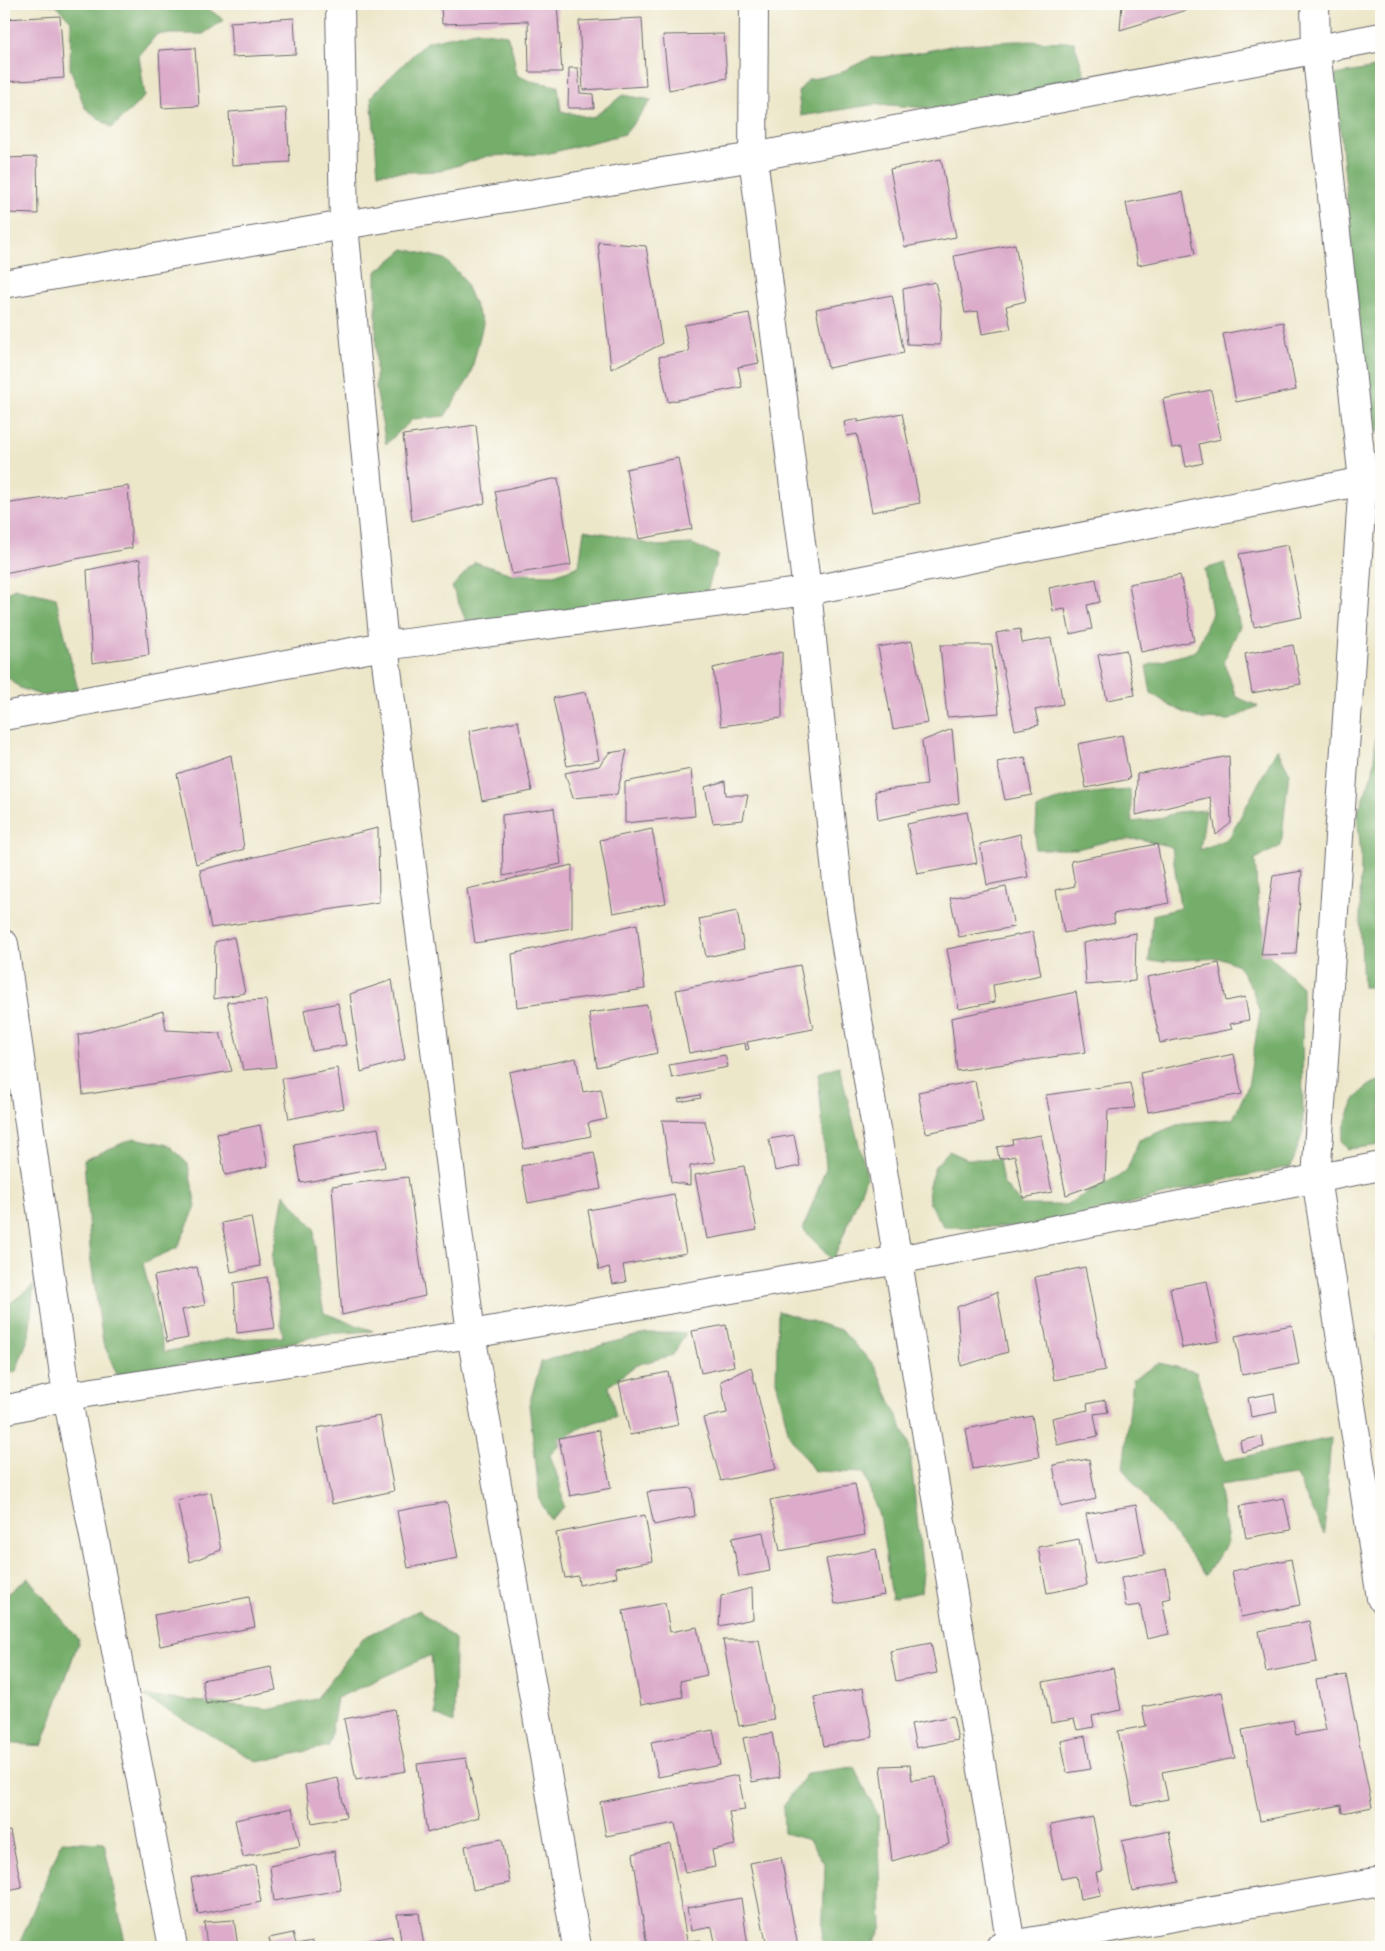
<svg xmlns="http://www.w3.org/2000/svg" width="1385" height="1951" viewBox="0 0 1385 1951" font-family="'IM FELL Double Pica',serif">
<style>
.forest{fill:#74ad6b;stroke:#4b6853}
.building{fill:#dcacca}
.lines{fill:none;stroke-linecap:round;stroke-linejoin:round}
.street-casing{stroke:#69676d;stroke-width:30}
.street{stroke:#fff;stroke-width:28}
</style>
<rect width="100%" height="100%" fill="#fdfcf7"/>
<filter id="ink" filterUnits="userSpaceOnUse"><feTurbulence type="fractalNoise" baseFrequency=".02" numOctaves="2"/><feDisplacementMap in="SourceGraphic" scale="10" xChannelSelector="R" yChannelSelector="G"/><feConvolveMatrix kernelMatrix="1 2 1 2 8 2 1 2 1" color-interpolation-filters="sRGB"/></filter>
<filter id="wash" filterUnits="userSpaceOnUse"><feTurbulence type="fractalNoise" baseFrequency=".0096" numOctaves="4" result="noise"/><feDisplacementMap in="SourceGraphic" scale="20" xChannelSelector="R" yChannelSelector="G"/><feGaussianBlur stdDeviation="1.12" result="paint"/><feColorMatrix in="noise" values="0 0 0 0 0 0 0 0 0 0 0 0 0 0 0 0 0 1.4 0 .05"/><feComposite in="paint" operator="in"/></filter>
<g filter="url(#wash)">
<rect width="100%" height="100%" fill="#ede7ca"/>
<!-- forest -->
<g class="forest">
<path d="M38 4H201L224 20 203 34H157L139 56 145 96 112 128 85 108 70 68 71 21 55 5Z"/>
<path d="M476 31 507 35 513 53 517 75 530 81 558 86 561 111 592 118 623 95 652 100 625 134 546 154 488 156 440 171 378 173 371 96 426 42Z"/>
<path d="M1014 41 1074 42 1085 76 1047 87 988 113 877 104 801 116 798 92 808 80 839 73 870 58 917 53 955 45Z"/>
<path d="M1381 67V431L1370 433 1335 75Z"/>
<path d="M404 249 445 259 463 278 483 324 470 377 445 416 413 419 386 444 376 389V272Z"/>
<path d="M584 530 614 535 656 546 692 544 718 555 707 591 521 620 466 621 452 587 475 562 512 574 554 575 579 566Z"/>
<path d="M1225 563 1240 626 1224 661 1236 697 1258 706 1230 720 1200 719 1172 707 1151 693 1146 666 1196 651 1212 613 1205 569Z"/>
<path d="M14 588 56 598 78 690 43 696 20 688 4 674V596Z"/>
<path d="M1381 669V987H1363L1360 918 1361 854 1357 814 1373 772Z"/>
<path d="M1277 749 1289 772 1281 846 1255 859 1258 905 1269 955 1302 987 1303 1132 1291 1167 1224 1180 1036 1227H944L929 1203 928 1188 935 1166 949 1151 967 1159H999L1003 1183 1022 1205H1065L1126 1172 1139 1140 1182 1123 1233 1119 1248 1086 1260 1013 1252 989 1238 965 1221 958 1149 962 1153 915 1180 908 1172 847 1140 839 1109 841 1077 849H1035L1037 809C1064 794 1099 792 1130 790L1132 822 1157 819 1177 812 1206 810 1200 850 1229 838Z"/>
<path d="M839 1066 867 1176 833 1261 803 1229 826 1168 818 1073Z"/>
<path d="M1381 1080V1145L1348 1149 1341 1141C1348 1114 1352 1090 1381 1080Z"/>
<path d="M134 1138 169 1145 188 1164 196 1207 177 1248 143 1263 164 1352 228 1339 283 1337 272 1258 284 1194 314 1228 317 1276 324 1313 373 1331 325 1334 244 1354 117 1375 103 1342 91 1262 84 1160Z"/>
<path d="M34 1285 29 1336 16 1371 4 1374V1308Z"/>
<path d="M778 1311 841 1330 875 1366 909 1443 923 1573 921 1592 892 1599 881 1522 864 1473 814 1471 789 1435 776 1380Z"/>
<path d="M646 1333H686L673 1355 636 1365 609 1386 616 1417C584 1423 572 1430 550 1455L560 1484 564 1507 551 1520 540 1501 529 1405 541 1362Z"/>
<path d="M1160 1363 1196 1372 1224 1461 1331 1438 1324 1534 1296 1475 1219 1485 1228 1542 1206 1575 1123 1469 1133 1379Z"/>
<path d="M28 1578 79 1640 42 1746 4 1743V1596Z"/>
<path d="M419 1610 455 1639 454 1723 436 1715 431 1655 337 1698 329 1746 258 1762 143 1696 272 1709 316 1699 363 1638Z"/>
<path d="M854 1767 878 1815 882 1928 871 1947H827L822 1941 825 1865 809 1840 784 1833 783 1806 807 1773Z"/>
<path d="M62 1841 104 1843 126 1947H18Z"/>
</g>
<g id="blocks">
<!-- building -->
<g class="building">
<path d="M441 4H557L562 72H529L528 21 442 24Z"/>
<path d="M1122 4H1206L1120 30Z"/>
<path d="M60 16 64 78 4 82V19Z"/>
<path d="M294 18 296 54 232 57 230 22Z"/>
<path d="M642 18 646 86 583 90 579 21Z"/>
<path d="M724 34 727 78 669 90 663 35Z"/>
<path d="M195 48 199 106 162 108 159 50Z"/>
<path d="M569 68H578L580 93 593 94 594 108H568Z"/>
<path d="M286 108 290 162 232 165 229 112Z"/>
<path d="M37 157 38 214 4 213V158Z"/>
<path d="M941 159 956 237 905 247 890 169Z"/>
<path d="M1183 192 1195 254 1138 265 1126 203Z"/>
<path d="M598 242 646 246 662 344 611 369Z"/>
<path d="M1015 244 1026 301 1006 306 1011 329 982 334 978 311 965 313 954 256Z"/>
<path d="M935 282 941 307 940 345 907 344 903 289Z"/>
<path d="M892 295 904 353 828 368 816 309Z"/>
<path d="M749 313 759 363 738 367 742 387 668 402 659 357 689 351 684 325Z"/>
<path d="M1283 322 1296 390 1236 402 1223 334Z"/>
<path d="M1211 390 1221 439 1199 444 1203 463 1186 467 1182 447 1172 448 1163 399Z"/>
<path d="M902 413 920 503 872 512 857 434 847 436 844 422 858 419V422Z"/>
<path d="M476 425 485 503 412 521 403 435Z"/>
<path d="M678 458 692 529 639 539 626 469Z"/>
<path d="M558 478 571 565 512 574 495 491Z"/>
<path d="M128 486 132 548 4 573V504Z"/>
<path d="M1288 545 1302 617 1254 627 1239 554Z"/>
<path d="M140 559 149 655 92 663 87 570Z"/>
<path d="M1180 575 1194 641 1141 652 1129 584Z"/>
<path d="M1096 579 1100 602 1087 605 1092 629 1070 634 1065 609 1053 611 1049 588Z"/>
<path d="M1020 629 1022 643 1051 638 1063 704 1035 710 1039 725 1015 730 996 633Z"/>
<path d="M912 641 928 723 893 729 878 647Z"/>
<path d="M940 645H992L999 713 947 717Z"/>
<path d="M1293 645 1301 684 1252 693 1245 654Z"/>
<path d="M1126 650 1135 695 1107 700 1098 655Z"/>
<path d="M782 652V718L721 726 713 668Z"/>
<path d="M586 692 599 760 567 766 553 698Z"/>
<path d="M518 721 532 791 482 801 469 731Z"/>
<path d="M952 729 959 803 878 820 875 791 927 785 922 741Z"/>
<path d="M1122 735 1130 779 1086 788 1078 744Z"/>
<path d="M627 750 617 794 573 798 565 773 599 766 609 753Z"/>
<path d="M231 755 244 849 196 864 177 774Z"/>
<path d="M1229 756 1231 823 1216 835 1210 797 1136 815 1137 774Z"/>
<path d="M1025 757 1032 795 1005 800 997 762Z"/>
<path d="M691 769 695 816 625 823V782Z"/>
<path d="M725 781 726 795H748L743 820 713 823 705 787Z"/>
<path d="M554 808 561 864 503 876 502 815Z"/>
<path d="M967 812 977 863 917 874 907 824Z"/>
<path d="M378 828 379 902 211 928 200 870Z"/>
<path d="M652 829 666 903 613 913 600 840Z"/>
<path d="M1020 834 1028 877 987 885 980 844Z"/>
<path d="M1157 844 1169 903 1113 914 1115 923 1064 933 1056 890 1075 886 1071 861Z"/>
<path d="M572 865V928L475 943 467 889Z"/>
<path d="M1302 871 1296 954 1261 955 1273 876Z"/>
<path d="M1006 887 1014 927 959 937 950 898Z"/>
<path d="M737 911 744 949 706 957 699 919Z"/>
<path d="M637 924 645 989 517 1007 512 954Z"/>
<path d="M1033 932 1041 975 993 985 995 1002 959 1009 947 949Z"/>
<path d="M1136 933 1135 981 1086 985 1083 943Z"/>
<path d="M234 937 245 993 214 999 215 942Z"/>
<path d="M1219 963 1226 1001 1245 997 1249 1020 1230 1024 1232 1029 1160 1043 1147 977Z"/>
<path d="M800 965 813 1029 747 1042 749 1049 746 1050 745 1043 689 1053 676 990Z"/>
<path d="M392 980 405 1059 361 1072 350 994Z"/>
<path d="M1076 992 1086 1052 957 1071 951 1018Z"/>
<path d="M266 1000 276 1067 243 1070 227 1002Z"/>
<path d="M338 1003 346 1045 312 1051 304 1010Z"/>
<path d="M647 1005 657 1053 597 1067 589 1013Z"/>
<path d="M163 1011 166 1030 220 1033 232 1071 83 1095 78 1035Z"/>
<path d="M1234 1054 1242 1094 1148 1112 1140 1073Z"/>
<path d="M725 1055 728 1067 672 1078 669 1065Z"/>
<path d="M576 1058 583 1092 601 1089 607 1119 588 1123 591 1136 524 1149 509 1072Z"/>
<path d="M337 1068 344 1108 289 1119 282 1079Z"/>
<path d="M975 1081 983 1122 926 1133 918 1092Z"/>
<path d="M1130 1083 1135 1108 1108 1110 1105 1181 1066 1195 1046 1095Z"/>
<path d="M700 1095 701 1098 679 1102 678 1099Z"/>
<path d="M662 1120 705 1121 715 1162 690 1166V1185L671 1182Z"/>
<path d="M260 1125 268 1166 225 1175 217 1134Z"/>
<path d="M378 1128 385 1167 301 1183 294 1144Z"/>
<path d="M794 1135 800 1166 775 1171 769 1139Z"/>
<path d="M1041 1135 1052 1192 1023 1198 1015 1156 999 1159 997 1147 1013 1144 1012 1140Z"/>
<path d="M594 1152 601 1189 528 1203 521 1166Z"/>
<path d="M744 1166 757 1230 707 1239 695 1175Z"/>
<path d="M408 1177 425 1296 342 1315 332 1186Z"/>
<path d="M674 1194 686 1253 623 1265 626 1282 613 1284 609 1267 599 1270 588 1210Z"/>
<path d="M251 1217 260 1266 231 1272 222 1223Z"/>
<path d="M197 1267 205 1305 182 1310 188 1338 167 1342 154 1276Z"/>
<path d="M1085 1267 1105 1370 1054 1380 1035 1277Z"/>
<path d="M267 1277 275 1328 237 1333 234 1283Z"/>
<path d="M1207 1281 1219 1341 1182 1348 1170 1288Z"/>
<path d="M997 1292 1008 1352 961 1366 957 1307Z"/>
<path d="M726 1325 734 1366 701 1373 692 1331Z"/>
<path d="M1292 1325 1299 1364 1242 1375 1235 1336Z"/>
<path d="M1381 1335V1360H1380L1376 1336Z"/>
<path d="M751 1367 776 1469 721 1481 703 1418 727 1413 721 1381Z"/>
<path d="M668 1372 678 1425 630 1435 619 1382Z"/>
<path d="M1274 1393 1277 1412 1251 1417 1248 1398Z"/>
<path d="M1105 1400 1108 1412 1094 1414 1098 1436 1057 1445 1052 1418 1088 1410 1087 1404Z"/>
<path d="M380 1416 394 1491 332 1504 317 1428Z"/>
<path d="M1032 1416 1039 1457 973 1469 966 1429Z"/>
<path d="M599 1430 611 1488 570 1496 559 1438Z"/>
<path d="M1262 1436 1264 1447 1242 1452 1240 1441Z"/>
<path d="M1089 1459 1096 1499 1061 1507 1053 1465Z"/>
<path d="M855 1484 865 1535 780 1551 770 1500Z"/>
<path d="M692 1488 695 1516 654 1525 647 1492Z"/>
<path d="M211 1492 221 1550 190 1562 177 1500Z"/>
<path d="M1284 1498 1291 1530 1246 1538 1240 1506Z"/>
<path d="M447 1502 458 1558 408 1568 397 1511Z"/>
<path d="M1136 1505 1145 1554 1096 1563 1086 1514Z"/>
<path d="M645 1515 653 1561 615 1568 617 1577 579 1585 578 1576 565 1578 556 1533Z"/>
<path d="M763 1532 770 1571 739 1577 732 1538Z"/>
<path d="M1079 1539 1087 1585 1047 1593 1038 1547Z"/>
<path d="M876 1549 884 1595 835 1604 826 1559Z"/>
<path d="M1291 1559 1300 1605 1241 1617 1232 1571Z"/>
<path d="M1166 1569 1171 1598 1162 1600 1169 1634 1147 1639 1140 1605 1126 1607 1121 1578Z"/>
<path d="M752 1588 753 1619 719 1626 721 1596Z"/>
<path d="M249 1597 255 1627 160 1646 154 1615Z"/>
<path d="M665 1603 670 1632 697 1627 707 1675 680 1681 683 1697 641 1705 623 1611Z"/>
<path d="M1309 1621 1317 1662 1266 1672 1259 1631Z"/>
<path d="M723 1640H759L774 1720 739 1726Z"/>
<path d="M931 1643 937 1673 896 1681 890 1651Z"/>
<path d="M271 1667 276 1690 206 1704 202 1680Z"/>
<path d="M1113 1668 1121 1710 1092 1716 1094 1727 1077 1730 1074 1719 1051 1723 1043 1682Z"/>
<path d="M1346 1675 1372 1807 1342 1813 1341 1805 1260 1821 1242 1730 1293 1720 1296 1735 1326 1730 1316 1680Z"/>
<path d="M863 1688 873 1737 824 1746 814 1697Z"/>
<path d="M1222 1692 1235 1758 1162 1772 1168 1799 1133 1806 1118 1731 1146 1726 1142 1707Z"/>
<path d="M394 1709 406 1771 356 1780 344 1719Z"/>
<path d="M953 1716 958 1740 916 1748 911 1724Z"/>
<path d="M713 1730 720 1765 658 1777 651 1742Z"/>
<path d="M772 1733 780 1777 752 1782 743 1738Z"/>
<path d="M1085 1736 1091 1769 1067 1773 1061 1741Z"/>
<path d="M466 1758 479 1817 427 1833 417 1764Z"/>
<path d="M910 1765 912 1780 936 1777 949 1844 892 1861 881 1766Z"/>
<path d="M738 1775 745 1810 729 1812 735 1845 712 1850 715 1867 685 1873 675 1823 606 1836 600 1802Z"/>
<path d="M338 1778 346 1817 312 1823 305 1785Z"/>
<path d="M292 1808 300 1846 243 1857 235 1820Z"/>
<path d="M1093 1817 1103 1871 1096 1872 1101 1895 1080 1899 1076 1876 1061 1879 1050 1825Z"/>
<path d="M10 1831 22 1888 4 1892V1832Z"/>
<path d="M1169 1831 1179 1882 1132 1891 1122 1841Z"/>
<path d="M502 1839 510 1883 473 1890 465 1846Z"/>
<path d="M670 1843 687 1941 701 1940V1947H647L633 1854Z"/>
<path d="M334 1851 341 1890 274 1901 270 1866Z"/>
<path d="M781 1857 798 1947H767L750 1863Z"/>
<path d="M255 1865 261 1902 198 1914 191 1878Z"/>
<path d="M741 1898 748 1947H716L712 1927 691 1931 687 1908Z"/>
<path d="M419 1913 424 1947H402L397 1914Z"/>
<path d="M234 1920 238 1947H207L204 1922Z"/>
<path d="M293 1933 296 1944 313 1941 315 1947H271L269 1938Z"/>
<path d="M392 1936 394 1947H350L349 1944Z"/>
</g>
</g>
</g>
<g filter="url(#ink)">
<use href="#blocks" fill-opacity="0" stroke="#69676d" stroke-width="1"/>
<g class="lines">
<!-- street casing -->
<g class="street-casing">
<g id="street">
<path d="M340 4 344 225 384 646 471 1334 577 1947"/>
<path d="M754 4 753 157 807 591 840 911 1011 1945"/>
<path d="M1315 4 1316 49 1363 481 1316 1178 1381 1598"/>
<path d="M4 284 344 225 753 157 1381 37"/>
<path d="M4 716 384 646 807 591 1379 478"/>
<path d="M4 944 67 1396 173 1947"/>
<path d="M4 1410 67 1396 471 1334 898 1260 1381 1166"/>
<path d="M1000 1947 1381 1881"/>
</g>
</g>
<!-- street -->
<use href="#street" class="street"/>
</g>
</g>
<!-- margin -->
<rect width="1385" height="1951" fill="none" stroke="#fdfcf7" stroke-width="20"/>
</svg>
